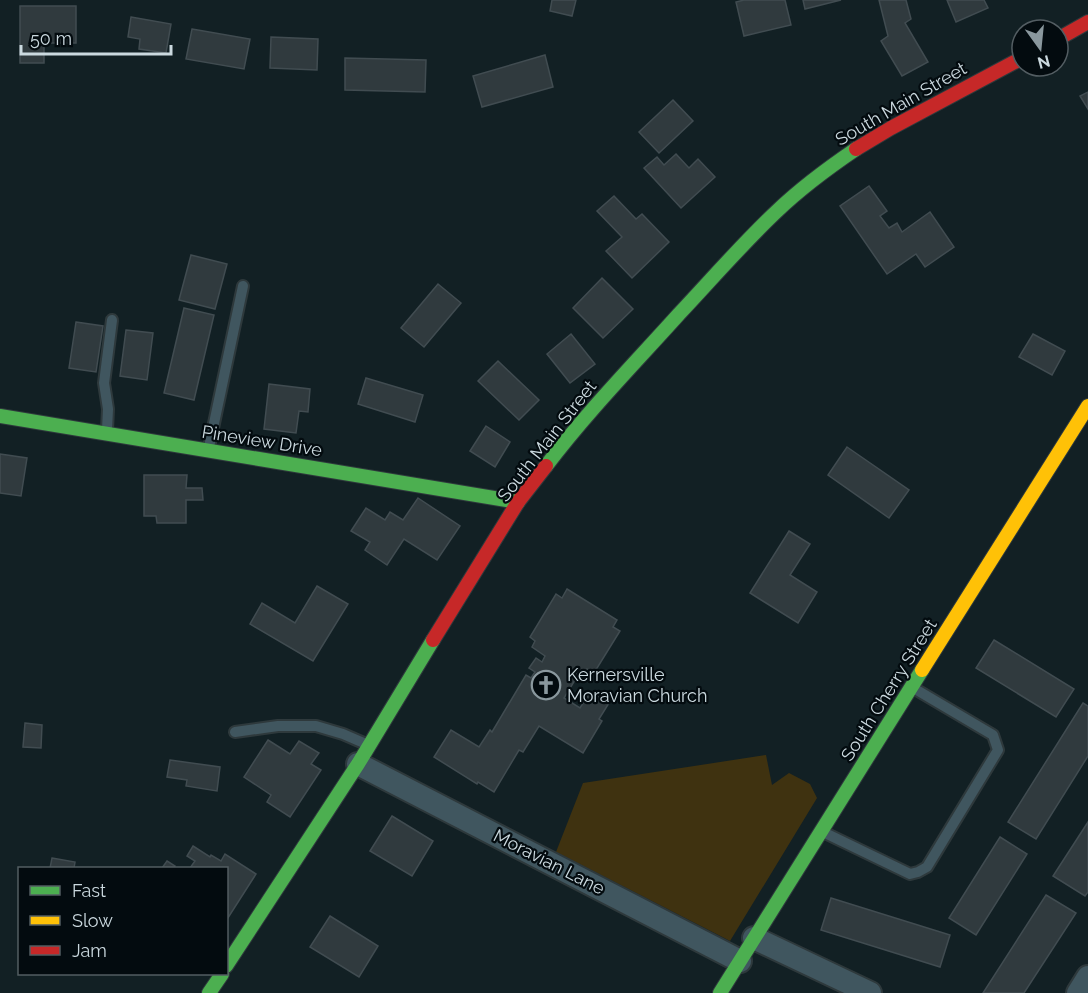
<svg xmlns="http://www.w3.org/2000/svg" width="1088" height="993" viewBox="0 0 1088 993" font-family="Raleway,sans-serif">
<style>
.green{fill:#3f3210}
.building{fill:#303a3e;stroke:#414c51;stroke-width:1.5}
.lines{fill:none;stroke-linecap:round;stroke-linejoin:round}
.lane-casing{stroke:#2e393c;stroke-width:14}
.street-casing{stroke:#2e393c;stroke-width:26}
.fast-casing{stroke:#2e393c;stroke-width:16}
.slow-casing{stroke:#2e393c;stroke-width:16}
.jam-casing{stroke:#2e393c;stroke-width:16}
.lane{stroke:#40565f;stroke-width:10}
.street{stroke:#40565f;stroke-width:22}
.fast{stroke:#4caf50;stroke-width:14}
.slow{stroke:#ffc107;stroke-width:14}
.jam{stroke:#c62828;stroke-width:14}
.labels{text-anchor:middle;stroke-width:4.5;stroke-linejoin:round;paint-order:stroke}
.street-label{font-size:18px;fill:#cbd9df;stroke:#030b0f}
.poi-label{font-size:18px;fill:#cbd9df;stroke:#030b0f;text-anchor:start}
</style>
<rect width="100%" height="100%" fill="#122024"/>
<!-- green -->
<path class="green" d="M766 755 772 785 789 773 810 784 817 798 730 941 556 852 583 783Z"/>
<!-- building -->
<g class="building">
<path d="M552 0H576L572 16 550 11Z"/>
<path d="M744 0H785L791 25 744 36 736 2Z"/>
<path d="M803 0H841L805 9Z"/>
<path d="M879 0H906L911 19 905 23 928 62 902 76 881 41 888 36Z"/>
<path d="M947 0H984L988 8 956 22Z"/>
<path d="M20 6H76V43H44V63H20Z"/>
<path d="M131 17 171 24 166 53 139 49 140 39 128 37Z"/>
<path d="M192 29 250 39 244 69 186 59Z"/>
<path d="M271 37 318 39 317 70 270 68Z"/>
<path d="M545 55 553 87 482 107 473 76Z"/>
<path d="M345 58 426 60 425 92 345 90Z"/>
<path d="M1088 92V109L1080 96Z"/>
<path d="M673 100 693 121 659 153 639 132Z"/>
<path d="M676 154 689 168 698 159 715 177 681 208 644 168 657 157 664 165Z"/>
<path d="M869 186 887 211 880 216 889 228 897 223 902 232 930 212 954 247 925 267 916 254 887 274 840 206Z"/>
<path d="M614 196 636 219 642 214 669 242 632 278 606 251 622 237 597 211Z"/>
<path d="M191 255 227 264 215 309 179 300Z"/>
<path d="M602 278 633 309 603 338 573 308Z"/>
<path d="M438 284 461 303 424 347 401 328Z"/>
<path d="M184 308 214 315 194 400 164 393Z"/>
<path d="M76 322 103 326 96 372 69 368Z"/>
<path d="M126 330 153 333 147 380 120 376Z"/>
<path d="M571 334 595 364 570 383 547 354Z"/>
<path d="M1033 334 1065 351 1052 375 1019 357Z"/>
<path d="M498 361 539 400 519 420 478 381Z"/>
<path d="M366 378 423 395 415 422 358 404Z"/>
<path d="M269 384 310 389 308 412 299 411 296 433 264 429Z"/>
<path d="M486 426 510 442 495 467 470 451Z"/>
<path d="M847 447 909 490 889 518 828 475Z"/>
<path d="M0 454 27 458 21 496 0 493Z"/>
<path d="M144 475H187L186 488H202L203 500H186V523H157L156 516H144Z"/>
<path d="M418 498 460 526 437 560 404 539 387 565 365 550 370 542 351 531 366 508 385 520 390 512 403 520Z"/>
<path d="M789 531 810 544 790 575 817 592 798 623 750 593Z"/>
<path d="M317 586 348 604 313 661 250 624 262 603 295 623Z"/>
<path d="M567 589 617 620 613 627 620 631 594 673 587 669 582 678 578 675 564 698 580 708 590 692 609 703 599 719 602 721 583 753 539 726 523 752 519 750 494 792 478 782 477 784 434 757 451 730 479 747 490 730 492 732 526 675 531 678 535 672 529 668 536 658 542 662 545 656 532 647 535 641 530 637 556 594 562 598Z"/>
<path d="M994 640 1074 689 1056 717 976 668Z"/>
<path d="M1083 703 1088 706V756L1036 839 1008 822Z"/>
<path d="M25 723 42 725 41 748 23 747Z"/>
<path d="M268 740 290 754 299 741 319 753 311 764 321 770 290 817 267 802 271 795 244 777Z"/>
<path d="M170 760 220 767 217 791 186 786 187 780 167 777Z"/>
<path d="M392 816 433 841 412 876 370 851Z"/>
<path d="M1088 822V892L1085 896 1053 876Z"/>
<path d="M1000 837 1027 854 976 935 949 918Z"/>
<path d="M193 846 210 857 211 855 221 861 225 854 256 874 226 921V868H190L195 861 187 856Z"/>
<path d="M52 858 75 862 74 868H50Z"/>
<path d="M167 861 175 866 174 868H162Z"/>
<path d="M1046 895 1076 913 1024 993H983Z"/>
<path d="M831 898 950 935 940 967 821 930Z"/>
<path d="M330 916 378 946 359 977 310 947Z"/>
</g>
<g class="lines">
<!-- lane casing -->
<g class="lane-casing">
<g id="lane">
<path d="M107 430 108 409 104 383 112 320"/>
<path d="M209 447 243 286"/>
<path d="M235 732 278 726H316L343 734 366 744"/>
<path d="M825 833 910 874 918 872 927 867 998 750 993 735 915 689"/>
</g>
</g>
<!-- street casing -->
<g class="street-casing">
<g id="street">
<path d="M358 764 740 961"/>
<path d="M754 938 870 993"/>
<path d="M1078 993 1088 977"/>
</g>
</g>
<!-- fast casing -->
<g class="fast-casing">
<g id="fast">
<path d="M0 416 518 502"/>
<path d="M546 466C587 412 634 364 679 314 711 280 742 244 777 211 801 188 828 168 856 149"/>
<path d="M226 966 358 764 433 640"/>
<path d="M209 993 222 974"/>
<path d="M720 993 922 670"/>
</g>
</g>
<!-- slow casing -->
<g class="slow-casing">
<path id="slow" d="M922 670 1088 406"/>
</g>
<!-- jam casing -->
<g class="jam-casing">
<g id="jam">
<path d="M1058 39 1088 22"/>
<path d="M856 149 891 128 1022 58"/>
<path d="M433 640 518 502 546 466"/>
</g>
</g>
<!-- lane -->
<use href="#lane" class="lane"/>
<!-- street -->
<use href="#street" class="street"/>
<!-- fast -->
<use href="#fast" class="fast"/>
<!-- slow -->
<use href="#slow" class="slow"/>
<!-- jam -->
<use href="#jam" class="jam"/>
</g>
<!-- icons -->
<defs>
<g id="church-ring" transform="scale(1.5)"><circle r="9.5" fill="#030b0f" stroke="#8a989e" stroke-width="1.5"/><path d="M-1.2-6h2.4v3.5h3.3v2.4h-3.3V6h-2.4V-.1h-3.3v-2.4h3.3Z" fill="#8a989e"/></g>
</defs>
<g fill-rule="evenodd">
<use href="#church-ring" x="546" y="685"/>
</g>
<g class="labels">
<!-- street labels -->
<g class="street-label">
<text transform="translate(901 104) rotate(-30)" y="6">South Main Street</text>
<text transform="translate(262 441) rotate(9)" y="6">Pineview Drive</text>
<text transform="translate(547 441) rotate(-52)" y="6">South Main Street</text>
<text transform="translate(889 690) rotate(-58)" y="6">South Cherry Street</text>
<text transform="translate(549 862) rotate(27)" y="6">Moravian Lane</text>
</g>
<!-- poi labels -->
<g class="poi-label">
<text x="567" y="681">Kernersville<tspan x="567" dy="21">Moravian Church</tspan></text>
</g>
</g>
<!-- legend -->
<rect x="18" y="867" width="210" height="108" fill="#030b0f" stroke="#535d62" stroke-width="1.5"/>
<rect x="30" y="886" width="30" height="9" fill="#4caf50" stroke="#535d62" stroke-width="1.5"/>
<text x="72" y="897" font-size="18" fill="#cbd9df">Fast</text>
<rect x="30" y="916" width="30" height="9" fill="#ffc107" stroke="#535d62" stroke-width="1.5"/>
<text x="72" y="927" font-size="18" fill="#cbd9df">Slow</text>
<rect x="30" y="946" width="30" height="9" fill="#c62828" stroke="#535d62" stroke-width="1.5"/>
<text x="72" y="957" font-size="18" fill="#cbd9df">Jam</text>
<!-- north arrow -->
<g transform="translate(1040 48) rotate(165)"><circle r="28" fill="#030b0f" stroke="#535d62" stroke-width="1.5"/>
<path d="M0-4.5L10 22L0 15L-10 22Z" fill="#8a989e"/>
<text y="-9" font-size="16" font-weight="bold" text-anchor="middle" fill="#cbd9df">N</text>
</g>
<!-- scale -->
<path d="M21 45v9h150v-9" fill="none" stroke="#cbd9df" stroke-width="3"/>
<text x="30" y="45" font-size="18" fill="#cbd9df" stroke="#030b0f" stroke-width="4.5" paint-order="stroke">50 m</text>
</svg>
